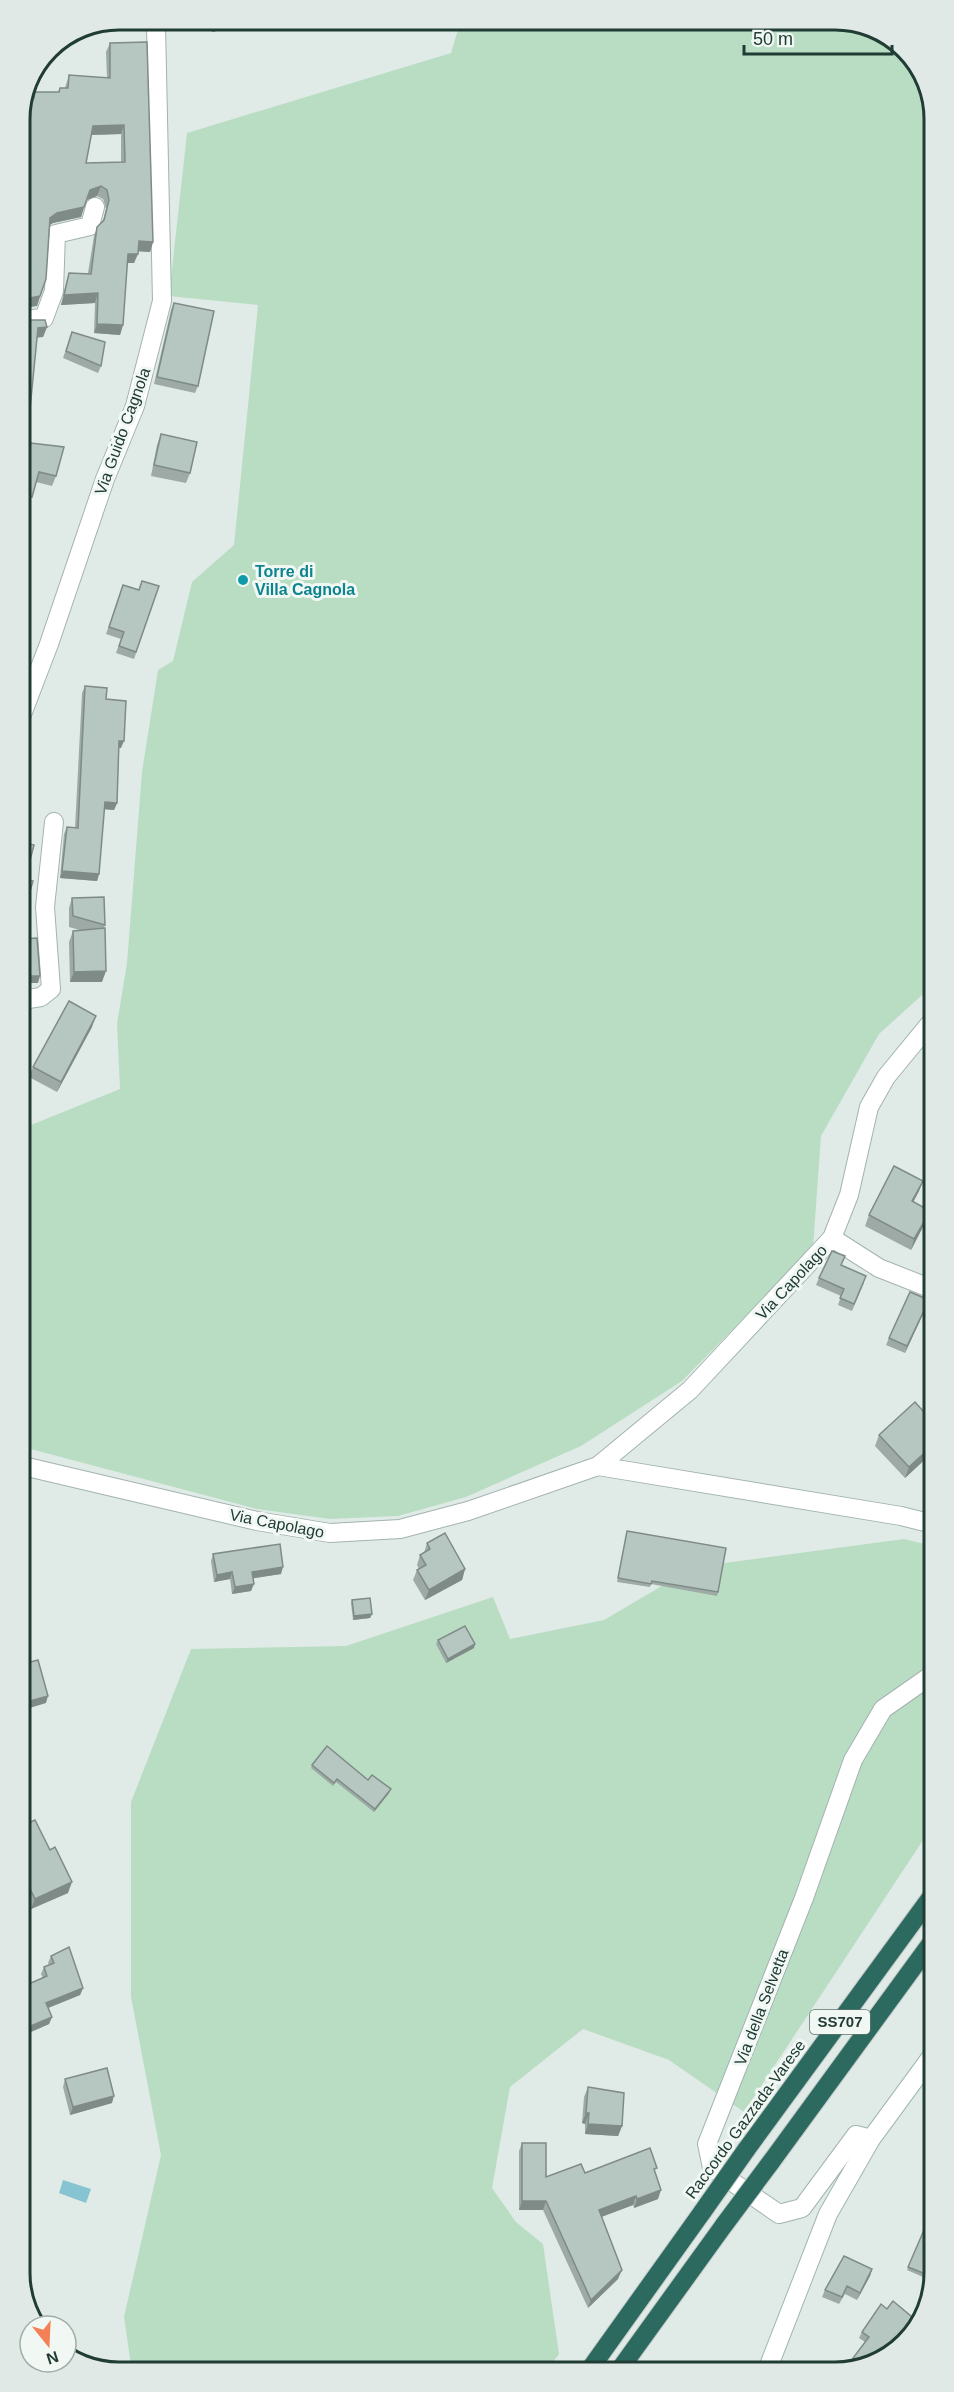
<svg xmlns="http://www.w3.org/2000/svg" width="954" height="2392" viewBox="0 0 954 2392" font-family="Arial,sans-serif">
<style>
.green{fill:#b9ddc3}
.water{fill:#87c4d2}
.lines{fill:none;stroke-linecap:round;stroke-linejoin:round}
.street-casing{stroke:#a3b3ae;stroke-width:20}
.secondary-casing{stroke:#9fb7af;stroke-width:20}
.highway-casing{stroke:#c1c8c6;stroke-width:20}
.street{stroke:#fff;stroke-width:18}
.secondary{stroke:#fff;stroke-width:18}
.highway{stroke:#2c695e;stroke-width:18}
.highway-bridge-casing{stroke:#c1c8c6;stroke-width:20;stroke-linecap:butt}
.highway-bridge{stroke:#2c695e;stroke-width:18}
.wall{fill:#9daaa5;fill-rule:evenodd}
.shaded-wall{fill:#7f8b86}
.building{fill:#b6c6c0;stroke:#7f8b86;stroke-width:1.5;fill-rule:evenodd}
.culture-dot{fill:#0f9aa8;stroke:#f1f8f4;stroke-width:2}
.labels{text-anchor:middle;stroke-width:6;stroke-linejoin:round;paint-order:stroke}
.shield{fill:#f1f8f4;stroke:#5f746e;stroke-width:1.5}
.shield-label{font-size:15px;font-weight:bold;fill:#213c35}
.street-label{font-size:16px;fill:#213c35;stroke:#f1f8f4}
.culture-label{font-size:16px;font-weight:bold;fill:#0d838f;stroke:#f1f8f4;text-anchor:start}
.rim{fill:none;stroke:#213c35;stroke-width:3}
</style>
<rect width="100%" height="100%" fill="#e0ebe7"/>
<!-- green -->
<g class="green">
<path d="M841 20 896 40 929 88 931 987 879 1034 821 1136 813 1248 682 1381 581 1446 466 1497 398 1516 330 1519 257 1509 23 1447 22 1240H27L26 1127 120 1089 117 1024 127 963 142 772 158 670 173 661 192 582 234 545 258 305 169 296 187 133 451 53 460 23Z"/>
<path d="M904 1539 933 1546V1825L744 2112 669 2060 583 2029 510 2087 492 2188 516 2222 543 2244 559 2354 548 2369 132 2372 124 2317 161 2155 131 1997V1802L191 1649 346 1646 493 1597 510 1639 604 1620 694 1567Z"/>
</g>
<!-- water -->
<path class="water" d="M63 2180 91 2189 86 2203 59 2193Z"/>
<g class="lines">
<!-- street casing -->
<g class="street-casing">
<g id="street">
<path d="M20 320 44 318 54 291 56 234 90 226 95 207"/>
<path d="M21 717 49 644 105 479 135 406 162 301 156 26"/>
<path d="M22 1000 41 997 51 989 45 907 54 822"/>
<path d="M832 1238 879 1268 932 1289"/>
<path d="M23 1466 257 1521 330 1533 400 1529 468 1511 598 1466 690 1390 832 1238 849 1195 869 1107 886 1077 932 1021"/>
<path d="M598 1466 901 1516 933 1524"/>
<path d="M871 2139 856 2135 802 2208 779 2214 712 2168 707 2144 804 1898 853 1760 883 1709 933 1674"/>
</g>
</g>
<!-- secondary casing -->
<g class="secondary-casing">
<path id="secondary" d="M768 2368 828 2214 871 2139 934 2053"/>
</g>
<!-- highway casing -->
<g class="highway-casing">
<g id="highway">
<path d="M746 2150 934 1893"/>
<path d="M771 2162 934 1939"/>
<path d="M590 2369 703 2211"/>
<path d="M620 2369 724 2225"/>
</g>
</g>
<!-- street -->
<use href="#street" class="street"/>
<!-- secondary -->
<use href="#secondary" class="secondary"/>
<!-- highway -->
<use href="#highway" class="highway"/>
<!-- highway-bridge casing -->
<g class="highway-bridge-casing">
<g id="highway-bridge">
<path d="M703 2211 746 2150"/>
<path d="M724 2225 771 2162"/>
</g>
</g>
<!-- highway-bridge -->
<use href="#highway-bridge" class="highway-bridge"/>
</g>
<!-- wall -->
<g class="wall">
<path d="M242 25 212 32 211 26Z"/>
<path d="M110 43 153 242 150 252 138 251 134 263H127L123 325 120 335 94 333 95 303 61 305 66 283 69 273H88L94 236 97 227 103 221 106 209 103 199 97 196 87 199 81 217 53 223 50 225 46 279 37 306 32 98 35 92H58L60 88H65L69 75 107 78 106 52ZM121 134V162L86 163 91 135Z"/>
<path d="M174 303 198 386 195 393 154 384 171 310Z"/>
<path d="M20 320 47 327 43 337H37L26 449 56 476 52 486 36 482 28 507 21 505Z"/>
<path d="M72 332 101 366 98 373 63 358Z"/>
<path d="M161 434 190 473 186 483 151 476 157 445Z"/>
<path d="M123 585 139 590 159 586 134 659 116 653 121 639 106 634Z"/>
<path d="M85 686 106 699 121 748H119L117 803 114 810 104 809 99 874 97 881 60 878 64 834 67 827 75 828 82 693Z"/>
<path d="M21 842 25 879V908L23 915H22Z"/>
<path d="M72 898 105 925 104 929 102 982H70L69 942 73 931H83L69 927V908Z"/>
<path d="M92 1027 57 1092 29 1077 33 1067Z"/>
<path d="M923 1181 919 1191 913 1202 930 1211 926 1221 911 1250 865 1226 869 1215Z"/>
<path d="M841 1265 864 1283 852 1311 838 1305 841 1296 816 1285 819 1278Z"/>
<path d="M929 1300 905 1353 886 1345 889 1338Z"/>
<path d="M932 1421 933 1452 905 1478 875 1446 879 1435Z"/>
<path d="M627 1531 718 1592 717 1596 651 1584 650 1587 617 1582Z"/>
<path d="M427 1543 465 1569 462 1580 425 1600 413 1580 417 1570 419 1569 417 1565 420 1555 424 1553Z"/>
<path d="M213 1554 281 1574 253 1578 251 1591 232 1594 230 1579 214 1582 211 1561Z"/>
<path d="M352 1600 372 1614 370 1618 353 1620 351 1603Z"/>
<path d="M438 1640 474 1648 446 1663 436 1644Z"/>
<path d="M312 1765 368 1780 389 1793 374 1812 336 1782 333 1786 311 1768Z"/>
<path d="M24 1825 68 1893 31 1909 24 1895Z"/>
<path d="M51 1956 83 1988 80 1995 48 2008 52 2017 49 2024 24 2035V1986L43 1978 41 1974 44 1967 49 1965 48 1963Z"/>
<path d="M65 2079 112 2103 70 2115 63 2087Z"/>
<path d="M588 2087 622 2126 618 2136 585 2134V2124L582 2123 584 2097Z"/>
<path d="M522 2143 546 2177 585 2173 655 2174 658 2199 634 2208 633 2205 601 2217 618 2279 588 2308 543 2210H519V2151Z"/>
<path d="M924 2230 934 2273 932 2281 907 2270Z"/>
<path d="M872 2269 870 2276 857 2300 845 2294 839 2304 822 2297 825 2290Z"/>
<path d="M916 2328 910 2336 897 2345H896L894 2348 866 2367H854L850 2364 853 2358 865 2342 859 2338 862 2332Z"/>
</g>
<!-- shaded-wall -->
<g class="shaded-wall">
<path d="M242 25 212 32 215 26Z"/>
<path d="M124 125 121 134 89 135 93 126Z"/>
<path d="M101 186 97 196 87 200 90 190Z"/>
<path d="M84 207 81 217 53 223 47 227 50 218 57 213Z"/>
<path d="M139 241 153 242 150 252 135 251Z"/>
<path d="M128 254H138L134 263H125Z"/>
<path d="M98 293 95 303 61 305 64 295Z"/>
<path d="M40 296 37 306 20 309V300Z"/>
<path d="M97 324 123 325 120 335 94 333Z"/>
<path d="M47 327 43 337 34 338 38 328Z"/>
<path d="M119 741H124L121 748H117Z"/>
<path d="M105 802 117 803 114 810 102 809Z"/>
<path d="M62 871 99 874 97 881 60 878Z"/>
<path d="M106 971 102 982H70L74 972Z"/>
<path d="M22 976H40L38 983H22Z"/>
<path d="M96 1016 92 1027 57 1092 61 1082Z"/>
<path d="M923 1181 919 1191 908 1212 912 1201Z"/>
<path d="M930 1211 926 1221 911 1250 914 1239Z"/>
<path d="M929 1300 926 1308 905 1353 907 1346Z"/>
<path d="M933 1445V1452L905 1478 909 1467Z"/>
<path d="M283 1567 281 1574 249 1579 252 1572Z"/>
<path d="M465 1569 462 1580 425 1600 429 1590Z"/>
<path d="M232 1572 230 1579 214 1582 217 1575Z"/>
<path d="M254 1584 251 1591 232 1594 235 1587Z"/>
<path d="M372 1614 370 1618 353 1620 354 1616Z"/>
<path d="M475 1644 474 1648 446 1663 448 1659Z"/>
<path d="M48 1696 46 1703 23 1710V1703Z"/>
<path d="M391 1789 389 1793 374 1812 375 1809Z"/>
<path d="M72 1882 68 1893 31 1909 35 1899Z"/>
<path d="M83 1988 80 1995 43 2010 46 2003Z"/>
<path d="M52 2017 49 2024 24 2035V2029Z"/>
<path d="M114 2096 112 2103 70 2115 73 2107Z"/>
<path d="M586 2113H589L585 2124 582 2123Z"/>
<path d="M588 2124 622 2126 618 2136 585 2134Z"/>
<path d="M661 2190 658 2199 634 2208 637 2199Z"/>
<path d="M636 2196 633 2205 596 2219 599 2210Z"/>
<path d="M522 2201H546L543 2210H519Z"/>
<path d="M872 2269 870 2276 857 2300 860 2293Z"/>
<path d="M622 2270 618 2279 588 2308 591 2300Z"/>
<path d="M918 2322 916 2328 910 2336 905 2340Z"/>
<path d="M898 2338 896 2345 894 2348 886 2353Z"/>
</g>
<!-- building -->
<g class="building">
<path d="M147 42 153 242 139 241 138 254H128L123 325 97 324 98 293 64 295 69 273 91 274 97 227 104 220 109 200 107 190 101 186 90 190 84 207 57 213 50 218 46 279 40 296 20 300V113L27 98H34L35 92H59L60 88H68L69 75 110 78V43ZM124 125 125 162 86 163 93 126Z"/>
<path d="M174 303 214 311 198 386 157 377Z"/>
<path d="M20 320H45L47 327 38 328 26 449H29L31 443 64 447 56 476 39 472 32 497 21 494Z"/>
<path d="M72 332 105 342 101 366 66 351Z"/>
<path d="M161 434 197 442 190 473 154 465Z"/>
<path d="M142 581 159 586 136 652 119 646 124 632 109 627 123 585 139 590Z"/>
<path d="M85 686 107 688 106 699 126 701 124 741H119L117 803 105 802 99 874 62 871 67 827 78 828Z"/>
<path d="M21 842 34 845 25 879 33 881 25 908 22 907Z"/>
<path d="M104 897 105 925 73 916 72 898Z"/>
<path d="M105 928 106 971 74 972 73 931Z"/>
<path d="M37 938 40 976H22V939Z"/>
<path d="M69 1001 96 1016 61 1082 33 1067Z"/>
<path d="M894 1166 923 1181 912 1201 930 1211 914 1239 869 1215Z"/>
<path d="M832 1251 845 1256 841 1265 866 1276 854 1304 840 1298 844 1289 819 1278Z"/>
<path d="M910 1292 929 1300 907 1346 889 1338Z"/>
<path d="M915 1402 932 1421 933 1445 909 1467 879 1435Z"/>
<path d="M627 1531 726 1548 718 1592 652 1581 651 1584 618 1578Z"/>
<path d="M445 1533 465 1569 429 1590 417 1570 426 1565 420 1555 430 1549 427 1543Z"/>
<path d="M280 1544 283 1567 252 1572 254 1584 235 1587 232 1572 217 1575 213 1554Z"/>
<path d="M370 1598 372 1614 354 1616 352 1600Z"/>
<path d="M465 1626 475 1644 448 1659 438 1640Z"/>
<path d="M38 1660 48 1696 23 1703V1664Z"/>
<path d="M327 1746 368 1780 372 1775 391 1789 375 1809 337 1779 334 1783 312 1765Z"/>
<path d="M35 1820 50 1850 55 1847 72 1882 35 1899 24 1876V1825Z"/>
<path d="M69 1947 83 1988 46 2003 52 2017 24 2029V1986L47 1976 44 1967 54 1963 51 1956Z"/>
<path d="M107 2068 114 2096 73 2107 65 2079Z"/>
<path d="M588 2087 624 2093 622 2126 588 2124 589 2113H586Z"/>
<path d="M522 2143H546V2177L581 2164 585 2173 650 2148 657 2168 654 2169 661 2190 637 2199 636 2196 599 2210 622 2270 591 2300 546 2201H522Z"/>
<path d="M924 2230 934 2235V2273L933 2277 908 2267Z"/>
<path d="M844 2256 872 2269 860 2293 847 2286 842 2297 825 2290Z"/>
<path d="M893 2301 918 2322 905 2340 903 2341 898 2338 886 2353 866 2367H865L853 2358 869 2337 862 2332 881 2304 887 2309Z"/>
</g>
<!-- markers -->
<circle class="culture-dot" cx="243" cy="580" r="6"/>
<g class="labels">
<!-- shield labels -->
<rect class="shield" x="810" y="2010" width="60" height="24" rx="4.5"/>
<g class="shield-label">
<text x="840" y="2027">SS707</text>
</g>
<!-- street labels -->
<g class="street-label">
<text transform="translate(122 431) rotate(-70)" y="6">Via Guido Cagnola</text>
<text transform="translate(791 1282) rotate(-47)" y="6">Via Capolago</text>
<text transform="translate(277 1523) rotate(11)" y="6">Via Capolago</text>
<text transform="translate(761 2007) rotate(-69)" y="6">Via della Selvetta</text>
<text transform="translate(745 2119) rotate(-54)" y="6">Raccordo Gazzada-Varese</text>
</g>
<!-- culture labels -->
<g class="culture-label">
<text x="255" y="577">Torre di<tspan x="255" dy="18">Villa Cagnola</tspan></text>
</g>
</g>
<!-- crop -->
<path d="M0 0H954V2392H0ZM119 30H835A89 89 0 0 1 924 119V2273A89 89 0 0 1 835 2362H119A89 89 0 0 1 30 2273V119A89 89 0 0 1 119 30Z" fill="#e0e9e5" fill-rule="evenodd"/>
<path class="rim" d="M119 30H835A89 89 0 0 1 924 119V2273A89 89 0 0 1 835 2362H119A89 89 0 0 1 30 2273V119A89 89 0 0 1 119 30Z"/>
<!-- north arrow -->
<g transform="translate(48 2344) rotate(162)"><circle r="28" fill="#f1f8f4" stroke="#9eada8" stroke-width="1.5"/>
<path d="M0-4.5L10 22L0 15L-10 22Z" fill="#f48156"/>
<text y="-9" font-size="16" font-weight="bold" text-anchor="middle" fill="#213c35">N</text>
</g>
<!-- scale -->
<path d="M744 45v9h148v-9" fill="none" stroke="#213c35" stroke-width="3"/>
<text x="753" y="45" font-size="18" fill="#213c35" stroke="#f1f8f4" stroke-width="4.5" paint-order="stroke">50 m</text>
</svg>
